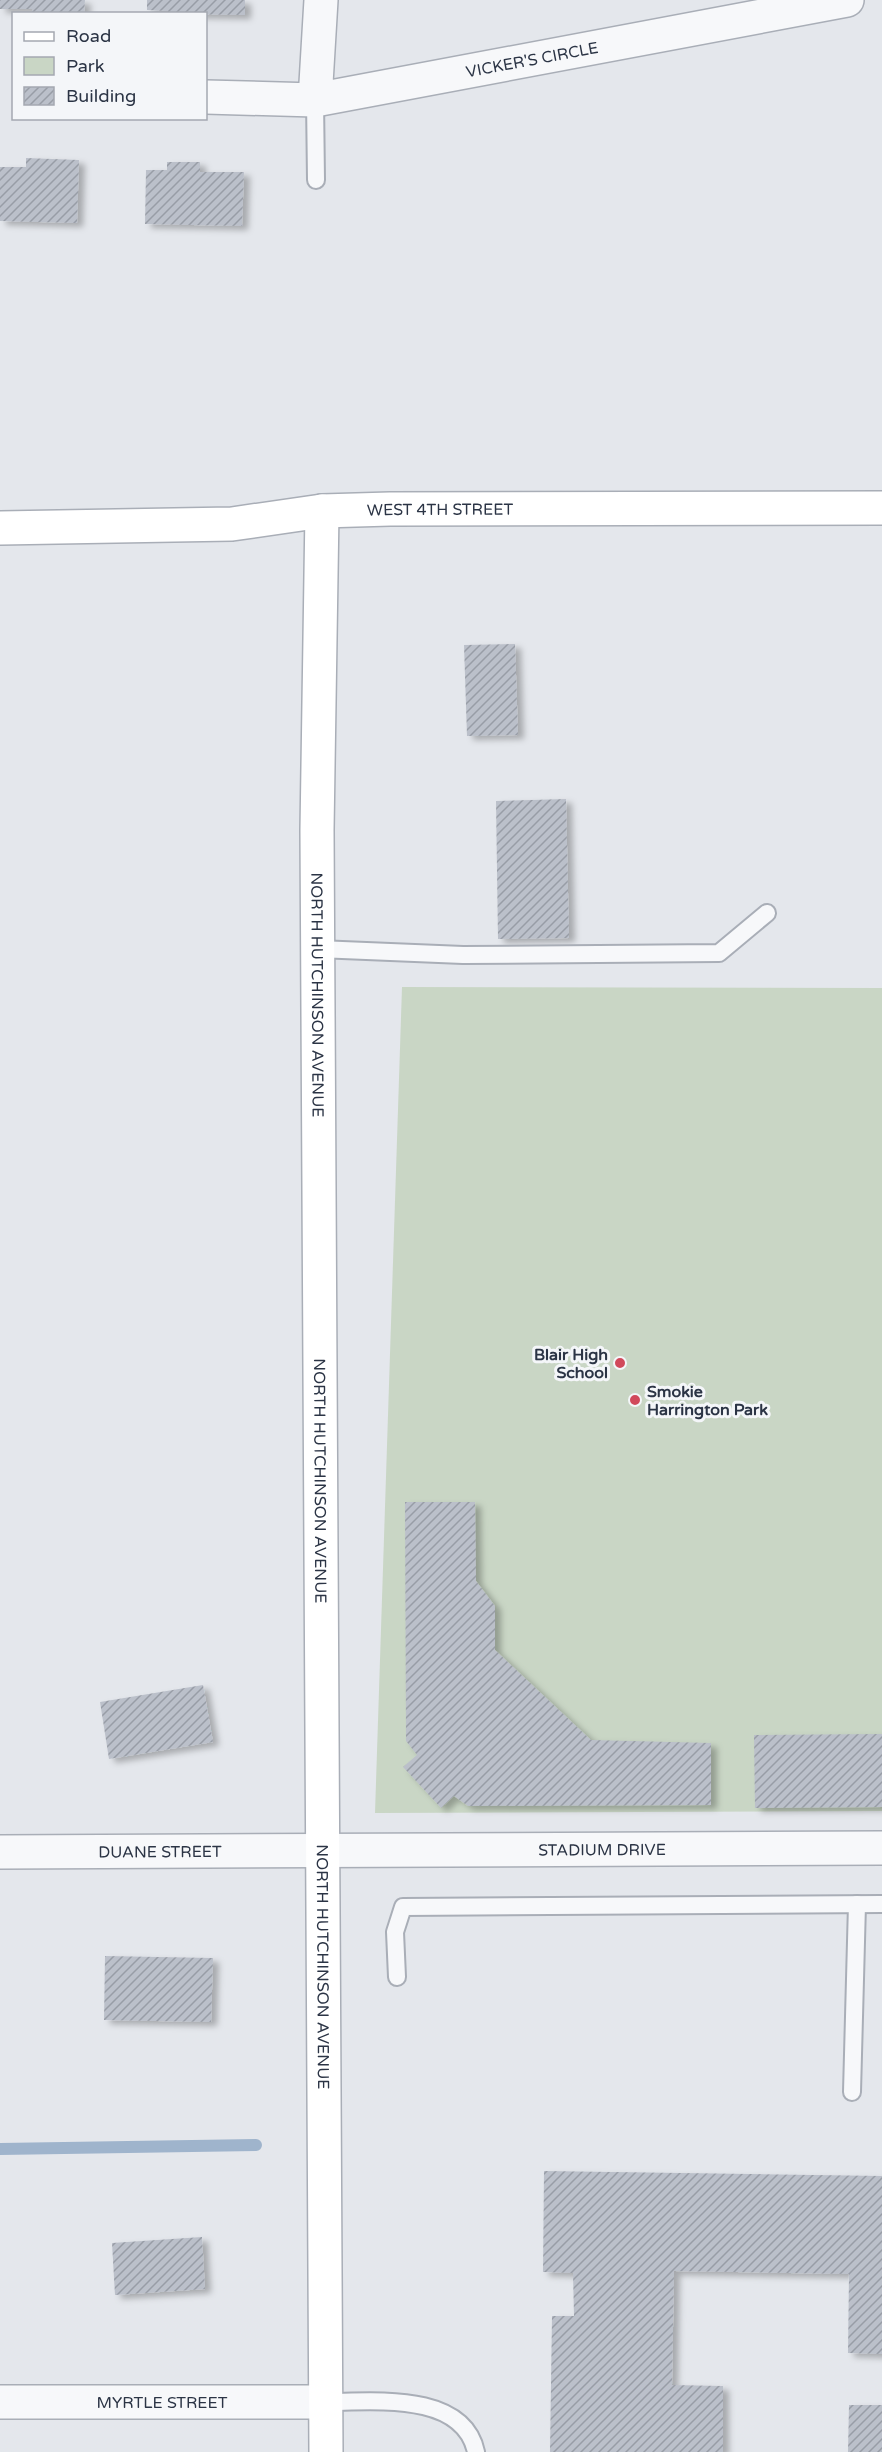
<svg xmlns="http://www.w3.org/2000/svg" width="882" height="2452" viewBox="0 0 882 2452" font-family="'Varela Round',sans-serif">
<style>
.green{fill:#c9d6c5}
.lines{fill:none;stroke-linecap:round;stroke-linejoin:round}
.stream{stroke:#9fb4cc;stroke-width:12}
.building{fill:url(#building-hatch);filter:url(#shadow)}
.service-casing{stroke:#a9aeb7;stroke-width:20}
.minor-casing{stroke:#a9aeb7;stroke-width:36}
.secondary-casing{stroke:#a9aeb7;stroke-width:36}
.service{stroke:#f7f8fa;stroke-width:16}
.minor{stroke:#f7f8fa;stroke-width:33}
.secondary{stroke:#fff;stroke-width:33}
.poi-dot{fill:#d1495b;stroke:#f4f6f9;stroke-width:2}
.labels{text-anchor:middle;stroke-width:6;stroke-linejoin:round;paint-order:stroke}
.street-label{font-size:16px;fill:#2b3445;stroke:#f4f6f9}
.poi-label{font-size:16px;font-weight:bold;fill:#2b3445;stroke:#f4f6f9;text-anchor:end}
</style>
<defs>
<pattern id="building-hatch" width="6" height="6" patternUnits="userSpaceOnUse" patternTransform="scale(1.5)"><rect width="6" height="6" fill="#bbc0ca"/><path d="M-1 1l2-2M0 6l6-6M5 7l2-2" fill="none" stroke="#989da6"/></pattern>
<filter id="shadow"><feDropShadow dx="6" dy="4" stdDeviation="3" flood-color="#0004"/></filter>
</defs>
<rect width="100%" height="100%" fill="#e4e7ec"/>
<!-- green -->
<path class="green" d="M402 987 882 988V1811L375 1813Z"/>
<g class="lines">
<!-- stream -->
<path class="stream" d="M0 2149 256 2145"/>
</g>
<!-- building -->
<g class="building">
<path d="M0 0H85L84 14H32V9H0Z"/>
<path d="M147 0H245V15L168 14V11L147 10Z"/>
<path d="M26 158 79 160 77 223 0 221V167H26Z"/>
<path d="M167 162H200V172H244L242 226 145 224 146 170H167Z"/>
<path d="M515 644 518 735 467 736 464 645Z"/>
<path d="M566 799 569 938 498 939 496 801Z"/>
<path d="M405 1502H475L476 1581 495 1606V1650L591 1740 711 1743V1805L468 1806 454 1796 441 1808 403 1767 417 1755 406 1741Z"/>
<path d="M203 1685 213 1742 109 1759 100 1702Z"/>
<path d="M882 1734V1807L755 1808 754 1735Z"/>
<path d="M105 1956 213 1958 211 2022 104 2020Z"/>
<path d="M544 2171 882 2176V2354L848 2353 849 2274 674 2271 672 2385 723 2386V2452H550L552 2316H574L573 2273 543 2272Z"/>
<path d="M202 2237 205 2289 115 2295 112 2243Z"/>
<path d="M849 2405H882V2452H848Z"/>
</g>
<g class="lines">
<!-- service casing -->
<g class="service-casing">
<g id="service">
<path d="M315 100 316 180"/>
<path d="M318 949 463 955 719 953 767 913"/>
<path d="M397 1977 395 1932 403 1907 882 1904"/>
<path d="M852 2092 857 1904"/>
<path d="M325 2402C372 2402 463 2391 476 2452"/>
</g>
</g>
<!-- minor casing -->
<g class="minor-casing">
<g id="minor">
<path id="s1" d="M321 0 315 100 847 0"/>
<path d="M206 97 315 100"/>
<path id="s2" d="M0 1852 882 1848"/>
<path id="s3" d="M0 2402H325"/>
</g>
</g>
<!-- secondary casing -->
<g class="secondary-casing">
<g id="secondary">
<path id="s4" d="M322 511 317 830 326 2452"/>
<path id="s5" d="M0 528 232 524 322 511 390 509 882 508"/>
</g>
</g>
<!-- service -->
<use href="#service" class="service"/>
<!-- minor -->
<use href="#minor" class="minor"/>
<!-- secondary -->
<use href="#secondary" class="secondary"/>
</g>
<!-- markers -->
<g class="poi-dot">
<circle cx="620" cy="1363" r="6"/>
<circle cx="635" cy="1400" r="6"/>
</g>
<g class="labels">
<!-- street labels -->
<g class="street-label">
<text dy="6" stroke="none"><textPath href="#s1" startOffset="321">VICKER'S CIRCLE</textPath></text>
<text dy="6" stroke="none"><textPath href="#s5" startOffset="441">WEST 4TH STREET</textPath></text>
<text dy="6" stroke="none"><textPath href="#s4" startOffset="484">NORTH HUTCHINSON AVENUE</textPath></text>
<text dy="6" stroke="none"><textPath href="#s4" startOffset="970">NORTH HUTCHINSON AVENUE</textPath></text>
<text dy="6" stroke="none"><textPath href="#s2" startOffset="602">STADIUM DRIVE</textPath></text>
<text dy="6" stroke="none"><textPath href="#s2" startOffset="160">DUANE STREET</textPath></text>
<text dy="6" stroke="none"><textPath href="#s4" startOffset="1456">NORTH HUTCHINSON AVENUE</textPath></text>
<text dy="6" stroke="none"><textPath href="#s3" startOffset="162">MYRTLE STREET</textPath></text>
</g>
<!-- poi labels -->
<g class="poi-label">
<text x="608" y="1360">Blair High<tspan x="608" dy="18">School</tspan></text>
<text x="647" y="1397" text-anchor="start">Smokie<tspan x="647" dy="18">Harrington Park</tspan></text>
</g>
</g>
<!-- legend -->
<rect x="12" y="12" width="195" height="108" fill="#f4f6f9" stroke="#a4a8b1" stroke-width="1.5"/>
<rect x="24" y="32" width="30" height="9" fill="#ffffff" stroke="#a4a8b1" stroke-width="1.5"/>
<text x="66" y="42" font-size="18" fill="#2b3445">Road</text>
<rect x="24" y="57" width="30" height="18" fill="#c9d6c5" stroke="#a4a8b1" stroke-width="1.5"/>
<text x="66" y="72" font-size="18" fill="#2b3445">Park</text>
<rect x="24" y="87" width="30" height="18" fill="url(#building-hatch)" stroke="#a4a8b1" stroke-width="1.5"/>
<text x="66" y="102" font-size="18" fill="#2b3445">Building</text>
</svg>
